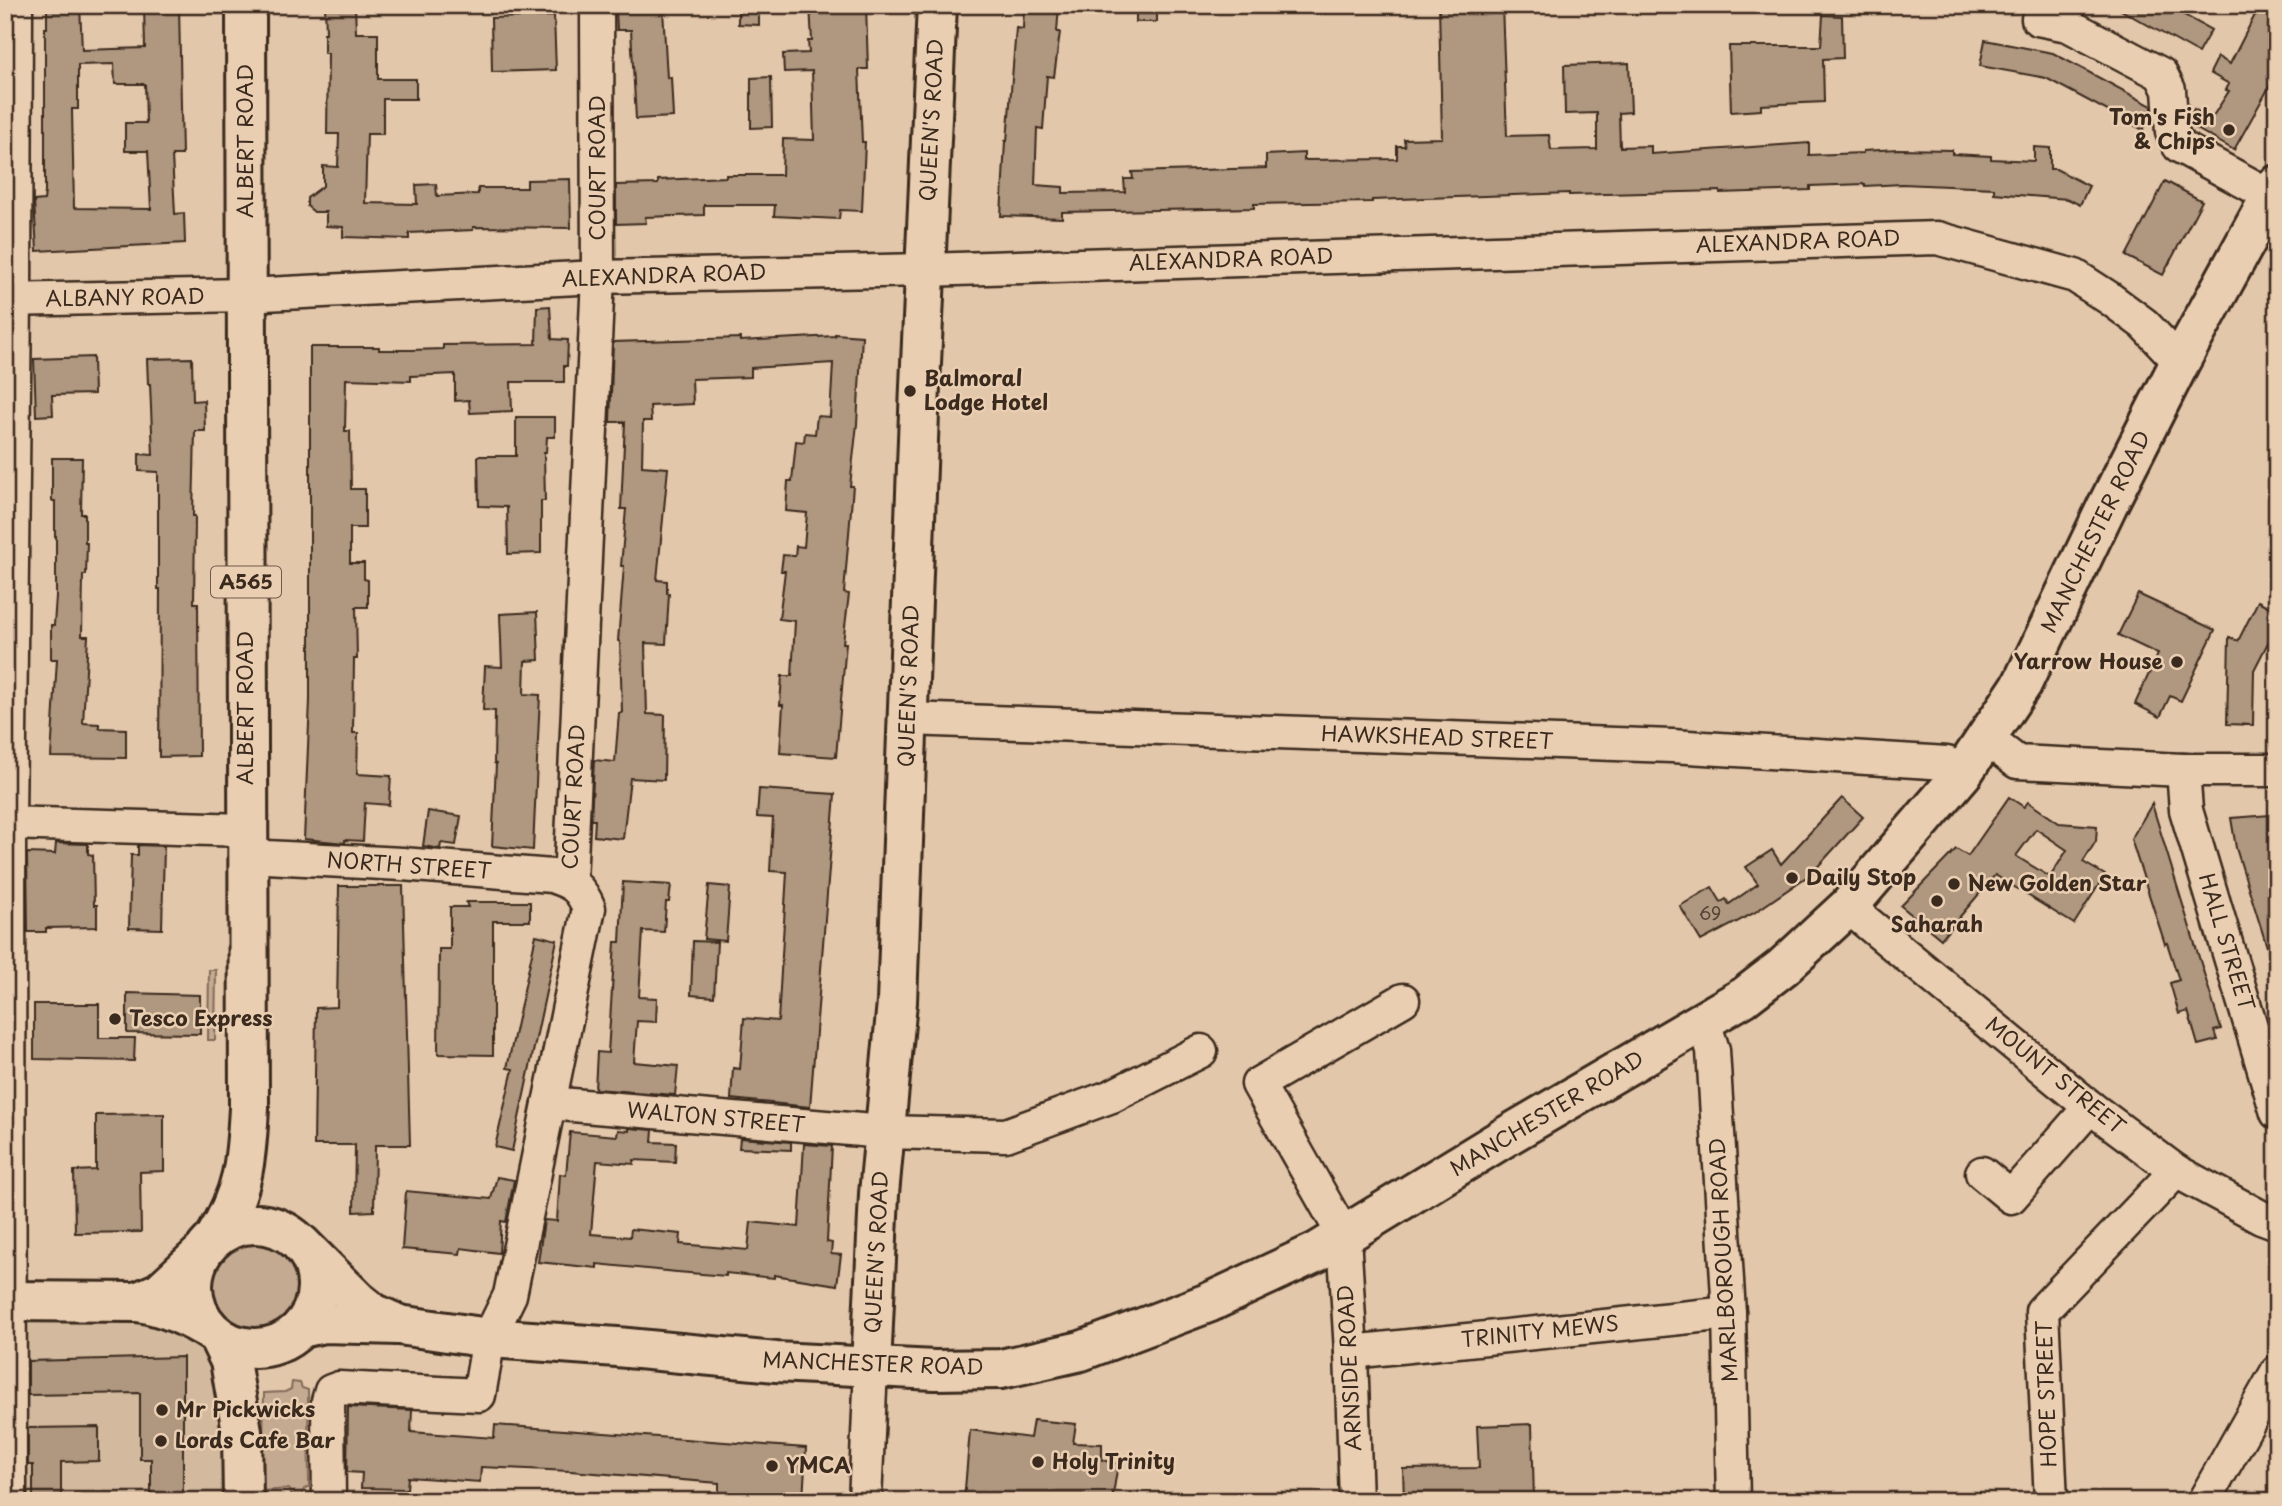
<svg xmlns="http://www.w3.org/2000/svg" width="2282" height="1506" viewBox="0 0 2282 1506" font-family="'Playpen Sans',sans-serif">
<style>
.built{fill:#d3b99e}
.green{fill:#c4aa91;stroke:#806a58;stroke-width:2}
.building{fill:#af9780;stroke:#3b2a1e;stroke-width:2;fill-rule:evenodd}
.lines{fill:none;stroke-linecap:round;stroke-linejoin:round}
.minor-casing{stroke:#3b2a1e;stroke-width:37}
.major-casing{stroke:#3b2a1e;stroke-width:44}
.highway-casing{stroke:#3b2a1e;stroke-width:44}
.minor{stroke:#eaceb1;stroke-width:32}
.major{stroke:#eaceb1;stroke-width:38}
.highway{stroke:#eaceb1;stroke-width:38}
.poi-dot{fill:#3b2a1e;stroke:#eaceb1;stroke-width:2.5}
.labels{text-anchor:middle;stroke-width:5;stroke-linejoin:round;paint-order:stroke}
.number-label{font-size:18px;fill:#584536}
.shield{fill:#eaceb1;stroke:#705b4a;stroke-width:2}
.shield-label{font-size:19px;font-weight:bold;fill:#3b2a1e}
.poi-label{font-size:21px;font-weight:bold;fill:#3b2a1e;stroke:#eaceb1;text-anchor:start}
.street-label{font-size:21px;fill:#3b2a1e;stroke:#eaceb1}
</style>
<rect width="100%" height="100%" fill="#e3c7ab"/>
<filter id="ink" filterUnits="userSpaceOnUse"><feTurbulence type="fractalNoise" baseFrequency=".0143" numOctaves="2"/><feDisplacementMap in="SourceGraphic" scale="14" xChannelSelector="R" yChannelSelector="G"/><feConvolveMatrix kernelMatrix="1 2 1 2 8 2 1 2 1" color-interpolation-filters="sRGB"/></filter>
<g filter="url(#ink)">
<!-- built -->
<path class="built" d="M26 1312 194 1314 232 1347 228 1501H23Z"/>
<!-- green -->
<g class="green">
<path d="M209 970H216L215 1040H208Z"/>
<circle cx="254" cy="1286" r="46"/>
<path d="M292 1382 300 1383 302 1388 308 1390 309 1487 304 1489 302 1496 292 1495 289 1489 262 1491 264 1393 285 1392 291 1389Z"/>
</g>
<!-- building -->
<g class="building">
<path d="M47 5H80L82 50 145 48 144 5H179L182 155H172L175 214 184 213 185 243 37 251 34 201 44 200 45 192V28H47ZM114 64 115 84H145L146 123H125V151H148L151 209 74 208 72 109H78V65Z"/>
<path d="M325 5H355L356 33H378V79H416V99H383V134H367L365 203 417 204 416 185 436 184 437 196 478 194V188H527V180L570 179 571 228 473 227V230L409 233V239L343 237V227L326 226V212H314L307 206V198L323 186V166L338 167 339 134H327L328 53H324V33H326Z"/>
<path d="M738 5H759V25L738 24Z"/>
<path d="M810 5H866L868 69H859L862 142H865L862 211 840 210 839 219 774 216 775 205H704V215L645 217 646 223 616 224V185L658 184V180L726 177V175H782L783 139 814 140 812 71 784 72 783 54 809 53 808 41H812Z"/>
<path d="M1024 5H1059L1057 32H1060L1054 77 1047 76 1043 129 1037 128 1035 185 1063 187V193L1125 192 1124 179H1133L1132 172 1266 168V155L1304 153V160L1397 159V146H1405L1404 139 1442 138 1439 5H1502L1507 136 1549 135 1551 150 1597 149V113L1565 114 1564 65 1629 63 1631 112 1619 113 1620 147 1651 146V154L1809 143V155L1863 153V151L1898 149 1952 150V154L1991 156V159L2034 161V147L2050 148V169H2056L2089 186 2080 205 2068 199 1994 193V188L1902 184 1865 186V184L1810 186V190L1720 193V191L1569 195V193L1372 200V202L1254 204V208L1062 212V218L1001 216 1005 141H1007L1016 28 1023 29Z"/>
<rect x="1136" y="5" width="21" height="17"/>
<path d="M2112 5H2166L2211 30 2198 53Z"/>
<path d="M2260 5H2277V73L2234 150 2190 125 2189 118 2194 109 2211 119 2229 91 2226 90 2229 84 2210 73 2218 57 2230 64Z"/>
<path d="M663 9 667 78 671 77 673 117 636 119 631 30H617L616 10Z"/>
<path d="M1823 15 1842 16 1843 58 1823 59 1824 102 1761 105V110L1731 112 1729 46H1821Z"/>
<path d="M554 16 556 70 492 72 491 18Z"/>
<path d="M1985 40 2053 53 2152 106V114L2143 130 2046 78 1980 66Z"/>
<path d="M771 77 772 127 751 128V78Z"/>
<path d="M2165 181 2202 201 2163 275 2126 256Z"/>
<path d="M550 306 552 339 568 340 567 366H564V382H511L512 411 470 413 469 400 455 401V374L411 376V381L346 379 345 431H350L351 489H365V528H350V563H364V579L368 580V607H356L357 659H354L353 733H358L357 774 391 776 389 805 365 803 363 841 345 840V843L304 839 310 700V347H379V350H411L443 349V345L536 344 537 307Z"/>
<path d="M835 334 862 336 857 424 850 486H853L844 593 849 594 843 643H846L836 757 780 753 783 705H780L782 676H792L795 621 779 619 785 571H781L783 555 795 556 796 546 804 547 807 513 786 511 788 481H792L796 441 804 442 805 433 815 434 817 416 830 417 833 363 751 368V377L692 379 693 404 650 406 651 421H643L642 466 668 468 657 580 667 581V593H669L666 644 645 643 647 714 665 715 664 780 630 778 623 839 594 836 595 820H591L594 760 615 762 619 713H622L620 642 618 641 624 566H621L626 509H621L625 422H610L613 342 740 338V341L835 336Z"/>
<path d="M93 357 94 394 52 395 53 415 36 416 34 359Z"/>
<path d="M192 358 193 401 204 400 205 431H195L193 516H195L194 603H198L199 756 159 757 160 589H158V472L139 471V454L153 455 150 384H148L147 359Z"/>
<path d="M516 417H555V437H547L546 452H544L545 501H541V553L508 554 507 507 479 506 478 456H516Z"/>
<path d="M52 458H82L81 514H85V542H87L86 575H83L82 636H88L83 723 99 724V728L126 729V758L51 757 57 659H51V625H54L56 596V536H55V501H52Z"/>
<path d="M2138 594 2215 630 2181 701 2170 696 2160 717 2135 704 2158 654 2118 635Z"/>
<path d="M2258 601 2277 611V625L2254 670 2253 725 2227 724 2229 637 2238 641Z"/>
<path d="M537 612 539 660 525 661 524 694 540 695 533 850 492 846 496 764 494 763 495 711 483 710 485 666 502 667 500 614Z"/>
<path d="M759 789 835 794 810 1107 731 1099 733 1068 740 1069 744 1018 778 1021 787 872 770 871 773 818 757 817Z"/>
<path d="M2009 797 2024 807 2028 802 2059 823 2097 826 2096 841 2083 862 2105 875 2074 924 1995 875 1941 939 1901 906 1956 849 1968 856ZM2036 829 2067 850 2050 877 2016 856Z"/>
<path d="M1842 798 1863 817 1812 873 1754 913 1701 941 1680 906 1712 887 1721 902 1726 899 1729 904 1758 884 1746 867 1772 850 1781 864Z"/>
<path d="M2152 804 2221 1029 2214 1031 2217 1040 2198 1045 2188 1011 2179 1014 2170 983 2179 980 2167 943 2165 944 2131 839Z"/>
<path d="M428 811 461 816 456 845 441 843 440 849 423 846Z"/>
<path d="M2270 815 2277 862V965L2273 966 2236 848 2231 818Z"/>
<path d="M56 843 88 844V854L93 855 94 905H97V927L46 928V932H28L27 853 55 854Z"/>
<path d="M138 845 164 846 162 929 129 928 131 855H138Z"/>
<path d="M623 882 671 885 669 902H666L664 932 643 931 639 997 657 998 656 1022 637 1021 634 1062 678 1066 675 1095 595 1089 597 1052 608 1053 615 942H620Z"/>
<path d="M709 885 730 887 726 941 704 939Z"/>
<path d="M339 886H403L410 1145H375L374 1211 354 1212 355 1145H314L316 1008 337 1007Z"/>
<path d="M466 902H530V921H493V1055L438 1054 439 949H450V907H468Z"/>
<path d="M536 935 557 940 512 1151 495 1147 513 1069 507 1068Z"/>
<path d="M693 941 717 942 714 997 691 995Z"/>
<path d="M127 993 200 995V1034L127 1033Z"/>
<path d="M34 1004H99V1038H135L134 1061 34 1059Z"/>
<path d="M164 1114V1171L140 1172 141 1232 75 1233 74 1171 96 1170V1115Z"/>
<path d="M629 1128 653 1130 652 1142 676 1143 675 1162 634 1160V1164L597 1161 591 1234 630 1237 631 1229 681 1234 680 1244 748 1250 751 1222 799 1227 804 1144 832 1146 827 1242 832 1243 831 1254 841 1255 837 1285 774 1275V1278L726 1273V1276L677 1272 597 1264V1268L538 1262 544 1220 557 1221 560 1174 566 1175 570 1132 617 1136 618 1130 629 1131Z"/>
<path d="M740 1138 791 1142V1150L739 1148Z"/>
<path d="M497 1177 514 1180 506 1222 501 1221 499 1253 461 1248 460 1254 402 1249 406 1191 491 1199Z"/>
<path d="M183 1357V1501H151V1459H140V1393L28 1395V1361Z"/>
<path d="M348 1407 412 1410 411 1432 494 1438 495 1425 806 1448 803 1501H719V1483L570 1471 481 1467 480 1482 408 1477 407 1489 361 1488 362 1473 347 1472Z"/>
<path d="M1033 1420 1076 1424 1073 1443 1102 1444V1460L1118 1464 1112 1501H964L970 1430 1030 1438Z"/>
<path d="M1532 1424 1534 1501H1404L1403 1469 1479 1468 1477 1426Z"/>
<path d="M99 1427V1461L61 1462V1501H33V1465H28V1428Z"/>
</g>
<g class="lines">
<!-- minor casing -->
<g class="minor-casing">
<g id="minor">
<path d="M2038 19 2068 25 2161 74 2169 90 2172 132 2179 146 2271 196"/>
<path d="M5 300 245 295 598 277 925 270 1937 238 2075 276 2109 298 2144 324 2180 362"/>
<path d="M908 719 1672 746 1947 763 1962 774"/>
<path d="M1987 739 2017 762 2183 770H2277"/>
<path d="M2183 770 2186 810 2277 1113"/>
<path d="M5 823 246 830"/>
<path d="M247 856 402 864 552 876C573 883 580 887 589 908L510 1295 489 1338 479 1395 339 1388 331 1391 328 1401 329 1501"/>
<path d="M570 882 598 277 597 5"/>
<path d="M1848 907 2090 1107 2176 1171 2261 1217 2277 1223"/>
<path d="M1704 1022 1713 1050 1729 1313 1733 1501"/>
<path d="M549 1103 884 1132 1006 1135 1112 1096 1201 1051"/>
<path d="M1982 1173 2011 1197 2090 1107"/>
<path d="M1351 1352 1729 1313"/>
<path d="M10 1501 9 823 15 300 16 5"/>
<path d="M865 1501 871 1367"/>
<path d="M1356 1501 1351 1352 1344 1236 1258 1084 1403 1000"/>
<path d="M2051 1501 2042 1311 2176 1171"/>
<path d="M2204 1501 2277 1372"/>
</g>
</g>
<!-- major casing -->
<g class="major-casing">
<g id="major">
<path d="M301 1244 358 1301 373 1313 399 1325"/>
<path d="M5 1301 137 1302C166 1306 190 1318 214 1333"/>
<path d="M137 1302 160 1292 202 1253"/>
<path d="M301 1328 324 1323 399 1325 489 1338 617 1347 776 1362 935 1370 1001 1369 1081 1351 1208 1303 1317 1252 1510 1134 1744 997 1783 967 1848 907 1962 774 2022 684 2107 506 2180 362 2277 185"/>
<path d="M871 1367 879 1194 897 1002 920 386 937 5"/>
</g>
</g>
<!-- highway casing -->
<g class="highway-casing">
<g id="highway">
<circle cx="255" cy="1286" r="62"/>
<path d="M215 1238C244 1191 246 1162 249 1108L246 5"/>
<path d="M218 1336 230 1361 242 1431 243 1501"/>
</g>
</g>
<!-- minor -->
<use href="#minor" class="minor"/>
<!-- major -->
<use href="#major" class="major"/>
<!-- highway -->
<use href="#highway" class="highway"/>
</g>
</g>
<!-- markers -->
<g class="poi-dot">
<circle cx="2229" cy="130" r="7"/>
<circle cx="910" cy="391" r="7"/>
<circle cx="2177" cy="662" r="7"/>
<circle cx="1792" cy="878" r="7"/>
<circle cx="1954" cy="884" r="7"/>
<circle cx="1937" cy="901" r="7"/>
<circle cx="115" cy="1019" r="7"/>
<circle cx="162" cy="1410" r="7"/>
<circle cx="161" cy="1441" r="7"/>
<circle cx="1038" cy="1462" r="7"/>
<circle cx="772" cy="1466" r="7"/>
</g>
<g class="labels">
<!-- number labels -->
<g class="number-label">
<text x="1710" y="920">69</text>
</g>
<!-- shield labels -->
<rect class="shield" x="211" y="566.5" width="70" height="31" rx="5"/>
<g class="shield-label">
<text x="246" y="589">A565</text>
</g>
<!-- poi labels -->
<g class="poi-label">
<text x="2215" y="125" text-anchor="end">Tom's Fish<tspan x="2215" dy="24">&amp; Chips</tspan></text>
<text x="924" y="386">Balmoral<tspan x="924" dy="24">Lodge Hotel</tspan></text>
<text x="2163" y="669" text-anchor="end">Yarrow House</text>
<text x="1806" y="885">Daily Stop</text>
<text x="1968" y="891">New Golden Star</text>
<text x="1937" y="932" text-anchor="middle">Saharah</text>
<text x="129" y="1026">Tesco Express</text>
<text x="176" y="1417">Mr Pickwicks</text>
<text x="175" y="1448">Lords Cafe Bar</text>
<text x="1052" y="1469">Holy Trinity</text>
<text x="786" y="1473">YMCA</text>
</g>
<!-- street labels -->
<g class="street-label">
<text transform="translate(932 120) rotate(-87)" y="7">QUEEN'S ROAD</text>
<text transform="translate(246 141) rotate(-90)" y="7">ALBERT ROAD</text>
<text transform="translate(598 168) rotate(-90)" y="7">COURT ROAD</text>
<text transform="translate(1798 242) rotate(-2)" y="7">ALEXANDRA ROAD</text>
<text transform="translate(1231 260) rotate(-2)" y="7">ALEXANDRA ROAD</text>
<text transform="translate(664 276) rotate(-2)" y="7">ALEXANDRA ROAD</text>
<text transform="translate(125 298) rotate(-1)" y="7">ALBANY ROAD</text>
<text transform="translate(2096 532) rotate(-64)" y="7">MANCHESTER ROAD</text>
<text transform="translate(909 686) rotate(-88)" y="7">QUEEN'S ROAD</text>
<text transform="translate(246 708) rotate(-90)" y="7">ALBERT ROAD</text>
<text transform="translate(1437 738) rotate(2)" y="7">HAWKSHEAD STREET</text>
<text transform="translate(574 797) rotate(-87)" y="7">COURT ROAD</text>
<text transform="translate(409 866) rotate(4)" y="7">NORTH STREET</text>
<text transform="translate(2226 942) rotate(73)" y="7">HALL STREET</text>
<text transform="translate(2055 1076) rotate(39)" y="7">MOUNT STREET</text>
<text transform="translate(1547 1114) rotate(-31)" y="7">MANCHESTER ROAD</text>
<text transform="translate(716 1118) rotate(5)" y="7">WALTON STREET</text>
<text transform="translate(877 1252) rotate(-87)" y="7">QUEEN'S ROAD</text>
<text transform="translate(1724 1260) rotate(-93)" y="7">MARLBOROUGH ROAD</text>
<text transform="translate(1540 1332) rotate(-6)" y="7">TRINITY MEWS</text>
<text transform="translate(873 1364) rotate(2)" y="7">MANCHESTER ROAD</text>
<text transform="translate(1350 1368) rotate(-93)" y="7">ARNSIDE ROAD</text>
<text transform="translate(2047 1394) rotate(-92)" y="7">HOPE STREET</text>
</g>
</g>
<!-- margin -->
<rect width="2282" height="1506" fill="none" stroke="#eaceb1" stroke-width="28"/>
<rect x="14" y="14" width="2254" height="1478" fill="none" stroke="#3b2a1e" stroke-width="2.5" filter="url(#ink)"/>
</svg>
